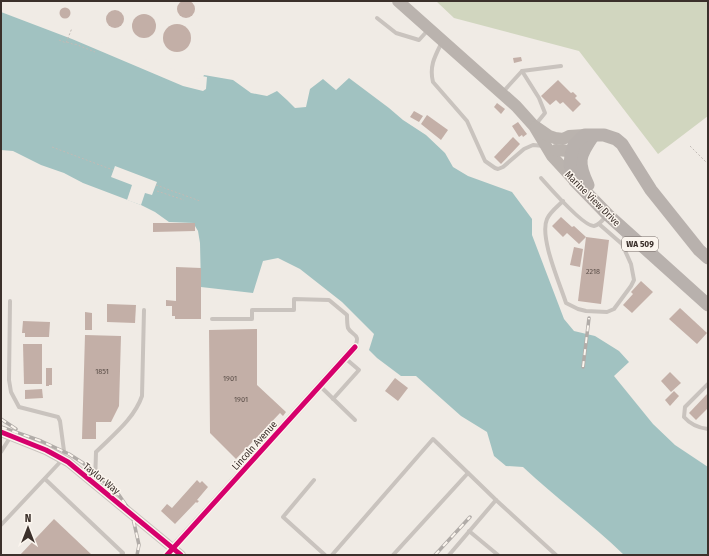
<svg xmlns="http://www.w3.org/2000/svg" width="709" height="556" viewBox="0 0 709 556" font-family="'Fira Sans Condensed',sans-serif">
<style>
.green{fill:#d1d6bf}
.water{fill:#a1c2c1}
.pier{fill:#f0ebe5}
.building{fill:#c3afa7}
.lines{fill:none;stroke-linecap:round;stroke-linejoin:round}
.path{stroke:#c2bbb6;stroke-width:1;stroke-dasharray:2 2;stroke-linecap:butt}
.service{stroke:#c9c3be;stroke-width:4}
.minor{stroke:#c9c3be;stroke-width:8}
.tertiary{stroke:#c9c3be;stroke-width:10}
.secondary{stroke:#bab3ae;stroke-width:12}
.primary{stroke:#b8b1ad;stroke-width:13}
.rail-casing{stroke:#b1aca8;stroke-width:3.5}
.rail{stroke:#fbf5ee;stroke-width:2;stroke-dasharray:6;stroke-linecap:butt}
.cycleway-casing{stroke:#fbf5ee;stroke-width:8}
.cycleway{stroke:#d6006c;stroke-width:5}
.labels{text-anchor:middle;stroke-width:3;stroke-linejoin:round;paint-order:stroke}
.number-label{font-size:8px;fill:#5d504a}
.shield{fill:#fbf5ee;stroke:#756b66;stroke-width:1}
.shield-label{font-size:9px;font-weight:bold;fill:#3b302b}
.street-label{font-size:10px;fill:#3b302b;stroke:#fbf5ee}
</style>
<rect width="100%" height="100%" fill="#f0ebe5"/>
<!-- green -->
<path class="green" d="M436 1H708V116L658 154 579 51 454 18Z"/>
<!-- water -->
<path class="water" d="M1 4 52 26 201 81 204 75 233 80 251 93 267 96 277 91 287 100 295 108 306 107 310 89 323 79 336 90 349 78 389 108 403 120 426 135 445 153 453 167 468 176 512 192 532 219V235L564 319 574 331 595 336 619 351 629 362 614 376 653 424 675 445 708 467V555H624C592 524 555 497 523 467L506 466 494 456 487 432 461 416 416 376H401L377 358 369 350 374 334 342 302 300 269 278 258 263 261 253 293 201 287 200 243 198 231 195 226 194 223 169 222 155 212 141 205 83 183 64 173 41 165 13 151 1 150Z"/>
<!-- pier -->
<g class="pier">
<path d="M1 2 32 16 193 77 200 79 202 76 207 77 206 89 203 91 183 86 72 39 1 12Z"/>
<path d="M115 166 157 182 152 195 145 193 141 205 127 200 132 185 111 177Z"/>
</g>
<!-- building -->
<g class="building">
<circle cx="186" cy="9" r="9"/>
<circle cx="65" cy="13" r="5.5"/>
<circle cx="115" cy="19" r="9"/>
<circle cx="144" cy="26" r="12"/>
<circle cx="177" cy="38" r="14"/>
<path d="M521 57 522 61 514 63 513 58Z"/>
<path d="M558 80 571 93 573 92 577 96 575 98 581 104 573 112 563 102 560 104 556 100 550 105 541 96Z"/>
<path d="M497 103 505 109 501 114 494 107Z"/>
<path d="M414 111 423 116 419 122 410 117Z"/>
<path d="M427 115 448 130 441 140 421 124Z"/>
<path d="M518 122 527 134 523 137 522 135 519 137 512 126Z"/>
<path d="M513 137 520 144 501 164 494 157Z"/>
<path d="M561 217 572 227 574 226 586 237 579 244 567 233 563 237 552 226Z"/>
<path d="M153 223H195V231L153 232Z"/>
<path d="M586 237 609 240 601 304 578 301Z"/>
<path d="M574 247 583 249 580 267 570 265Z"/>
<path d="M176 267 201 268V319H175V316H172V306H166V300L176 301Z"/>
<path d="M641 281 653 292 632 313 623 305 633 294 631 292Z"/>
<path d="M107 304 136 305 135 323 107 322Z"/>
<path d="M680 308 707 333 697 344 669 319Z"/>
<path d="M85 312 92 313V330H85Z"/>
<path d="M23 321 50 322 49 337H25V333H22Z"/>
<path d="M257 329V385L286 412 283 416 280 413 236 459 210 433 209 330Z"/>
<path d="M85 335 121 336 119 406 111 422H96V439H82Z"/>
<path d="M23 344H42V384H24Z"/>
<path d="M46 368H52V385H49V386H46Z"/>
<path d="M670 372 681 383 671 392 661 381Z"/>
<path d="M395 378 408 388 398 401 385 391Z"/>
<path d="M42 389 43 398 25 399V390Z"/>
<path d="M674 391 679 396 670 406 665 400Z"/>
<path d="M708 393V408L696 420 689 413Z"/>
<path d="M197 480 200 483 202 481 208 487 197 500 199 501 197 503 196 502 175 524 161 511 167 504 172 508Z"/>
<path d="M54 519 92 555H20Z"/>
</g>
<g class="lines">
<!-- path -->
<g class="path">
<path d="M59 40 66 43 72 28"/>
<path d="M67 42 75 45"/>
<path d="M75 44 95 52"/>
<path d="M690 146 708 164"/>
<path d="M52 147 113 170"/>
<path d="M156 185 200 201"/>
<path d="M157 191 184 200"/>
</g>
<!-- service -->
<g class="service">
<path d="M377 18 396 33 419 40 429 29"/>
<path d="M442 42C435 56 429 66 433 82L467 121 485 161 495 168 498 169 503 167 524 149 533 145 544 146"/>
<path d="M522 71 539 98 545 113 536 124"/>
<path d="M502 93 522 71 561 66"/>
<path d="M541 178C549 187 584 227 594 226 599 225 603 220 606 216"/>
<path d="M563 201C558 206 550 212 547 219 539 237 560 284 566 303L578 309 586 311 607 312 614 309 631 286 634 280 631 264 622 244 599 224"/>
<path d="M212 319H252V310H294V299L329 300 347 315C347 318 347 324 348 328 352 336 361 333 355 347"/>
<path d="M708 384 685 407 684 417C690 424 699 428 708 429"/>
<path d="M320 386 355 420"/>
<path d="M333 399 359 370 345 358"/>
<path d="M1 452 11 436"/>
<path d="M45 479 123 553 121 555"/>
<path d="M314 480 283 517 325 555"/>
<path d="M95 484 96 452C113 435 134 419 142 396L144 310"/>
<path d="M1 525 63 459 64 451 60 421 58 417 19 407 11 392 9 380 10 301"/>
<path d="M469 531 498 555"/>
<path d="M332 555 433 439 496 500"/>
<path d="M393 555 468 473"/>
<path d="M449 555 496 500 556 555"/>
</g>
<!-- minor -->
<path class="minor" d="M173 548 355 347"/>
<!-- tertiary -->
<path class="tertiary" d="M1 432 46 450 68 462 181 555"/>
<!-- secondary -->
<g class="secondary">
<path d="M398 1 516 106 534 126 552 156 575 181"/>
<path d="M536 127 549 136 555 138 563 139 569 136 585 135"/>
<path d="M556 150 568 151 580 147"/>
</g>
<!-- primary -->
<g class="primary">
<path d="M588 185C577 162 579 156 593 136"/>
<path d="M708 258 699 250 651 190 622 144 616 139 604 135H585L581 138 574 145 571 155 570 165 575 181 608 215 708 305"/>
</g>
<!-- rail casing -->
<g class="rail-casing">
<g id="rail">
<path d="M583 367 589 318"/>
<path d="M1 419 16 429"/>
<path d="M1 427 41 441 69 454 83 463 119 495 132 514 139 545 137 555"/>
<path d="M435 555 470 517"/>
</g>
</g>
<!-- rail -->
<use href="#rail" class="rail"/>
<!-- cycleway casing -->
<g class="cycleway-casing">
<g id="cycleway">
<path d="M1 432 46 450 68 462 181 555"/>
<path d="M167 555 355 347"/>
</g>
</g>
<!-- cycleway -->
<use href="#cycleway" class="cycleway"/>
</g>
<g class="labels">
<!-- number labels -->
<g class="number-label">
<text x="593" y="274">2218</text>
<text x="102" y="374">1851</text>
<text x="230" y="381">1901</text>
<text x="241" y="402">1901</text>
</g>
<!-- shield labels -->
<rect class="shield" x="622" y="237" width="36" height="14" rx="3"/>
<g class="shield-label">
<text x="640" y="247">WA 509</text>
</g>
<!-- street labels -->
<g class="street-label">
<text transform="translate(593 198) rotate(45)" y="4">Marine View Drive</text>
<text transform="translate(254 445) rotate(-48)" y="4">Lincoln Avenue</text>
<text transform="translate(102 478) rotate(39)" y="4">Taylor Way</text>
</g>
</g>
<!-- border -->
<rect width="709" height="556" fill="none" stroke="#3b302b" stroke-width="4"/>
<!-- north arrow -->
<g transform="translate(28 528)" stroke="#fbf5ee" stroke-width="3" paint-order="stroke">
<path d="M0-3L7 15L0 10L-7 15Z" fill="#3b302b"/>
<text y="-6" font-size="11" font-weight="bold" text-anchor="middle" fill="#3b302b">N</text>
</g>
</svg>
